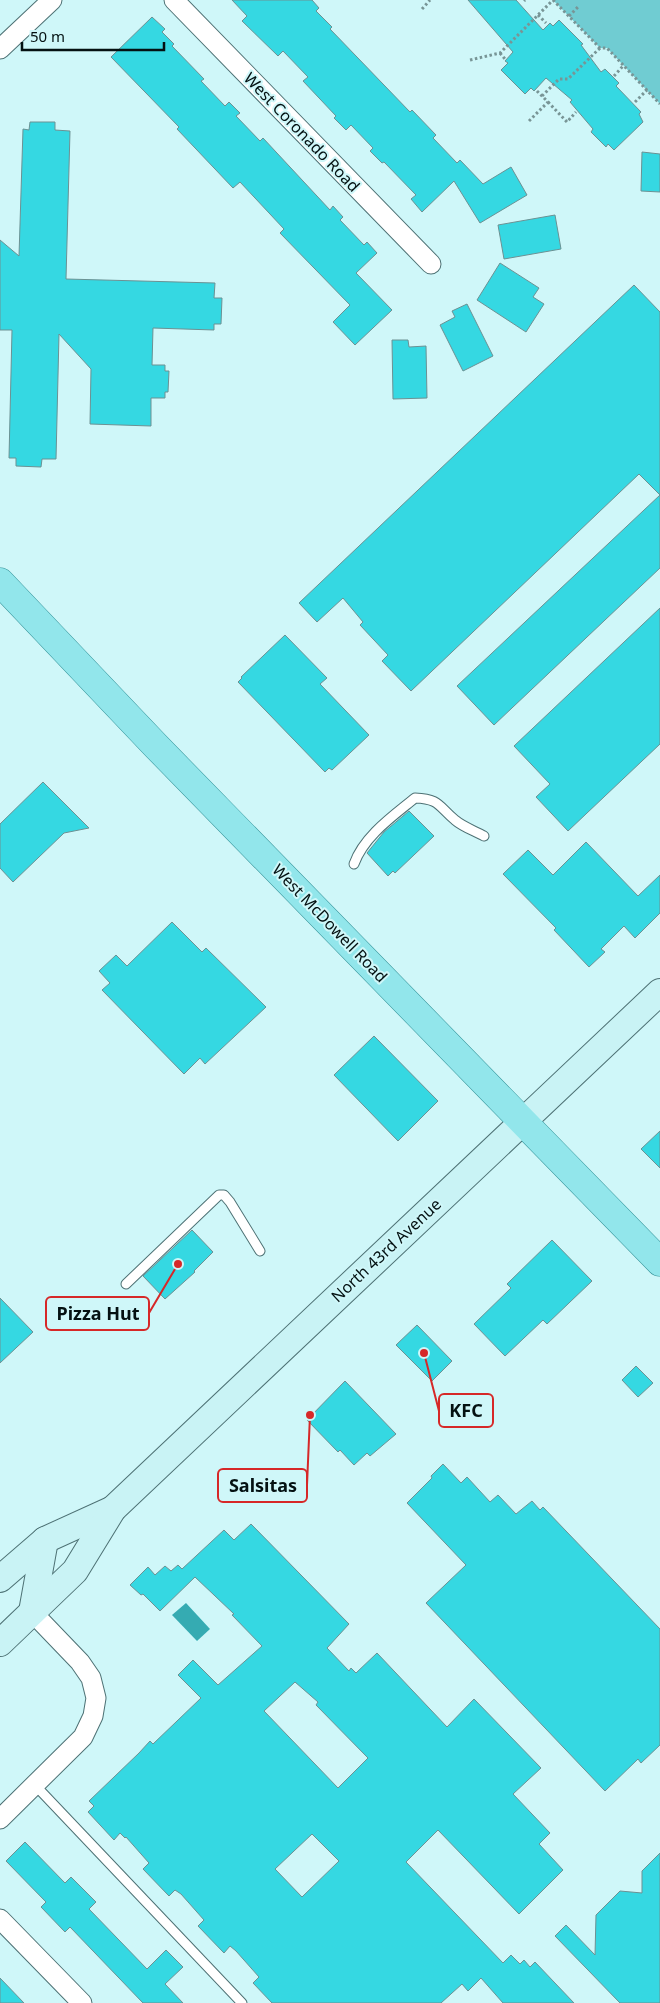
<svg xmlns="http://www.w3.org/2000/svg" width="660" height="2003" viewBox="0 0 660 2003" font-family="'Noto Sans',sans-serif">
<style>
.green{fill:#70ccd2}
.water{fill:#35abb2}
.building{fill:#35d8e2;stroke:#6c9193;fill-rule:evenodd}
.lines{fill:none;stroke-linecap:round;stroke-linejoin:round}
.service-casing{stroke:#4d7174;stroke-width:11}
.minor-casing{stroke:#4d7174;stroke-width:21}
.secondary-casing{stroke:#4d7174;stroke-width:28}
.primary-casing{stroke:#329197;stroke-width:29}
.path{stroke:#789596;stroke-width:3;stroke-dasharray:2.5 2.5;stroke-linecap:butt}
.service{stroke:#fff;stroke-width:9}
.minor{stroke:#fff;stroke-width:19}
.secondary{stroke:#c9f3f5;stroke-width:26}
.primary{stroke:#92e6eb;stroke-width:28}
.labels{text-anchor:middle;stroke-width:4;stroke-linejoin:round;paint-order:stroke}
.street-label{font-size:16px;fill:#041112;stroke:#cff7f9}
.leader{fill:none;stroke:#d62828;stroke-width:2}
.callout-dot{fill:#d62828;stroke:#cff7f9;stroke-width:2}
.callout{fill:#cff7f9;stroke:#d62828;stroke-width:2}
.callout-label{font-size:18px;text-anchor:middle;font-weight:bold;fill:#041112}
</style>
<rect width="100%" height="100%" fill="#cff7f9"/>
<!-- green -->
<path class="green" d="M553 0H660V104L607 48H600Z"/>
<!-- water -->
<path class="water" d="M186 1603 210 1629 197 1641 172 1615Z"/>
<!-- building -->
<g class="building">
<path d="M232 0H312L319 8 316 11 332 27 330 29 410 112 412 110 436 135 433 138 457 163 460 160 483 184 511 167 527 195 480 223 454 181 422 212 411 199 416 195 384 162 382 163 370 151 373 148 351 125 346 130 334 118 336 116 303 81 308 77 283 51 278 56 242 21 247 16Z"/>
<path d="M468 0H516L543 30 550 23 553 26 559 20 583 44 581 45 601 72 605 69 619 83 616 86 641 112 639 114 643 122 614 150 608 144 606 147 591 132 593 129 570 102 572 100 546 78 534 91 531 88 525 94 501 70 508 63 505 61 513 52Z"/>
<path d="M152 17 165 29 162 32 174 44 172 46 204 79 201 81 225 106 229 102 240 113 236 116 260 141 263 138 330 210 333 206 343 217 340 220 364 245 367 242 377 253 356 273 392 310 355 345 333 322 350 305 280 233 284 229 240 182 233 188 177 129 179 127 111 57Z"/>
<path d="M30 122H55V130L70 131 66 279 215 283 214 298H222L221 324H214V330L153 328 152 365H165V371H169L168 392H165V398H151V426L90 424 91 369 59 334 56 459H42L41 467 16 466V458H9L12 330H0V240L19 256 23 129 29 130Z"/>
<path d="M642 152 660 154V192L641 191Z"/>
<path d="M555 215 561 249 504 259 498 225Z"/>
<path d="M500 263 539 288 533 297 544 304 526 332 477 300Z"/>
<path d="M634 285 660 312V568L494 725 457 686 660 495 639 474 411 691 382 661 388 655 360 625 363 622 343 598 317 622 299 603Z"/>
<path d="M467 304 493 356 463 371 440 325 455 317 452 311Z"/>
<path d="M392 340H408L409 347 426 346 427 398 393 399Z"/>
<path d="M660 608V744L568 831 536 797 550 784 514 746Z"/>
<path d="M285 635 327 678 320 684 369 735 332 770 329 768 325 772 238 682 242 678 241 677Z"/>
<path d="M43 782 89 828 64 833 13 882 0 868V824Z"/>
<path d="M409 811 434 836 395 873 393 871 388 876 367 853 384 832Z"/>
<path d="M586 842 638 896 660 875V913L635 938 624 926 601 949 605 952 589 967 554 930 556 928 503 874 528 850 553 875Z"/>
<path d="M172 922 202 952 206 948 266 1007 205 1064 200 1058 184 1074 102 990 110 983 99 971 116 955 127 966Z"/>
<path d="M374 1036 438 1101 398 1141 334 1075Z"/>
<path d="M660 1131V1168L641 1149Z"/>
<path d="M192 1230 213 1252 194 1271 195 1272 165 1299 143 1276Z"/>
<path d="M552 1240 592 1281 547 1324 543 1320 505 1356 474 1324 511 1288 507 1284Z"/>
<path d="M0 1298 33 1332 0 1363Z"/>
<path d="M417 1325 452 1361 432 1381 396 1345Z"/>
<path d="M636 1366 653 1383 638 1397 622 1380Z"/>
<path d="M345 1381 396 1434 370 1456 367 1453 354 1465 340 1450 338 1452 307 1420Z"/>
<path d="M443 1464 461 1483 467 1477 490 1502 498 1495 516 1514 532 1501 540 1510 543 1507 660 1629V1745L641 1763 638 1759 605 1791 426 1603 466 1565 407 1503 432 1478 431 1476Z"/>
<path d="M251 1524 349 1624 327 1648 349 1671 351 1668 356 1673 377 1653 447 1727 474 1699 541 1768 513 1794 550 1833 539 1844 563 1870 519 1914 438 1830 406 1862 503 1963 511 1955 520 1964 524 1960 530 1967 535 1962 574 2003H503L481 1978 468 1991 462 1984 441 2003H272L253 1983 259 1977 236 1951 230 1946 224 1953 198 1926 204 1920 181 1894 175 1890 169 1896 143 1869 149 1863 126 1837 125 1838 120 1833 114 1840 88 1812 94 1806 89 1801 139 1753 150 1741 153 1744 201 1698 178 1675 193 1660 218 1685 262 1646 232 1615 234 1614 195 1577 160 1611 143 1594 141 1595 130 1585 148 1567 155 1575 165 1566 171 1571 178 1565 182 1569 224 1530 234 1540ZM295 1682 318 1702 316 1705 368 1758 338 1788 264 1711ZM312 1834 339 1861 302 1897 275 1869Z"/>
<path d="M25 1842 65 1883 71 1877 96 1902 89 1909 147 1969 166 1950 183 1967 165 1984 183 2003H143L70 1927 65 1932 41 1907 46 1902 6 1861Z"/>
<path d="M660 1853V2003H620L555 1936 566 1925 595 1955 596 1915 620 1891 642 1893V1871Z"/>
<path d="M0 1978 24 2003H0Z"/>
</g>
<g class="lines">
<!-- service casing -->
<g class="service-casing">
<g id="service">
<path d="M354 864C364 836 393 816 415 798 440 799 438 806 455 820 463 827 475 831 484 836"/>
<path d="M126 1284 219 1195H224L230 1202 260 1251"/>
<path d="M35 1785 242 2003"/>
</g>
</g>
<!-- minor casing -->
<g class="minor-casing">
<g id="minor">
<path d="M174 0 431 264"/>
<path d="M0 49 52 0"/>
<path d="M0 1819 83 1737 93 1716 96 1698 91 1678 80 1662 32 1612"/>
<path d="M0 1919 82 2003"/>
</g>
</g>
<!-- secondary casing -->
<g class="secondary-casing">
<g id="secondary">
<path d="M0 1579 45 1540 113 1509"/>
<path d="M32 1612 45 1540"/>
<path d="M0 1643 75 1571 113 1509 660 992"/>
</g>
</g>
<!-- primary casing -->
<g class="primary-casing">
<path id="primary" d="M0 582 156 746 660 1262"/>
</g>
<!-- path -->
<g class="path">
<path d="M553 0 600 48H607L660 104"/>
<path d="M524 1 525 0"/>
<path d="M422 9 430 0"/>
<path d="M538 15 546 23"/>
<path d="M569 16 578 7"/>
<path d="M500 53 505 59"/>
<path d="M470 60 500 53 553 0"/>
<path d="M614 76 623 66"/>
<path d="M542 96 559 79H568L600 48"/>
<path d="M548 102 567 122 576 112"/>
<path d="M635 102 647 90"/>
<path d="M529 121 548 102 536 90"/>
</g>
<!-- service -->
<use href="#service" class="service"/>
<!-- minor -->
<use href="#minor" class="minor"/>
<!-- secondary -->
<use href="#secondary" class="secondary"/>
<!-- primary -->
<use href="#primary" class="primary"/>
</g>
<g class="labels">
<!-- street labels -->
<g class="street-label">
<text transform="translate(302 132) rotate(46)" y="6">West Coronado Road</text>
<text transform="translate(330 923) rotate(46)" y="6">West McDowell Road</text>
<text transform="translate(386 1250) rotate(-43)" y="6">North 43rd Avenue</text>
</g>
</g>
<!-- callouts -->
<path class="leader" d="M178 1264L149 1313M424 1353L439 1411M310 1415L307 1485"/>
<g class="callout-dot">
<circle cx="178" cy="1264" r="5"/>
<circle cx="424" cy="1353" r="5"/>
<circle cx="310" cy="1415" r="5"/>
</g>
<g class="callout">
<rect x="46" y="1297" width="103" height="33" rx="5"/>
<rect x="439" y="1394" width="54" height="33" rx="5"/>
<rect x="218" y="1469" width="89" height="33" rx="5"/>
</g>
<g class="callout-label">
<text x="98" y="1320">Pizza Hut</text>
<text x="466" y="1417">KFC</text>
<text x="263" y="1492">Salsitas</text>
</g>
<!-- scale -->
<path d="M22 42v8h142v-8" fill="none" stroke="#041112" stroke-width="2.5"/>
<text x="30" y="42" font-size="15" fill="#041112" stroke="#cff7f9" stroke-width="4" paint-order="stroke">50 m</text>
</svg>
